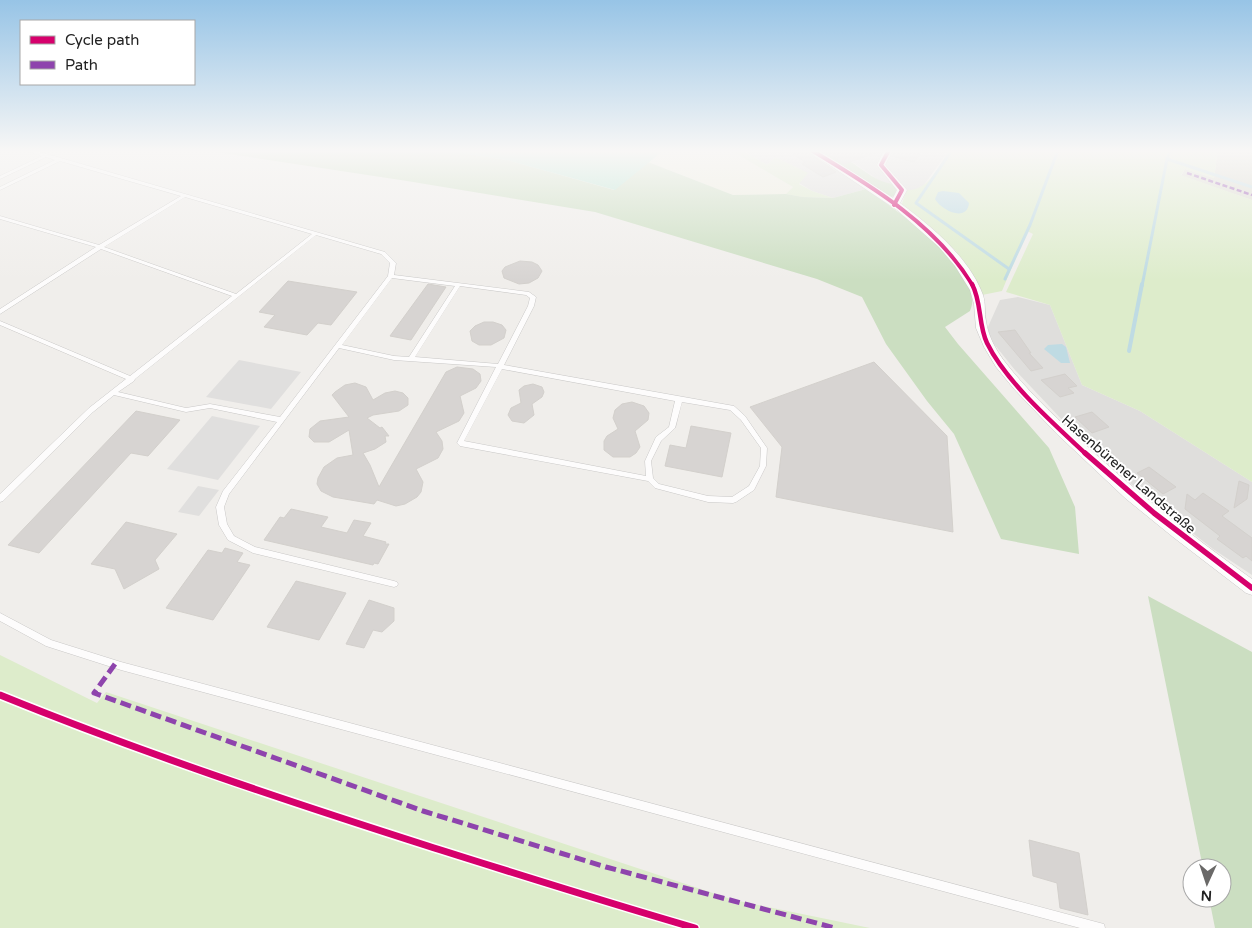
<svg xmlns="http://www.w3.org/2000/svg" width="1252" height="928" viewBox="0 0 1252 928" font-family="'Varela Round',sans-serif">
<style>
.residential{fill:#dfdedc}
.construction{fill:#d9d9cd}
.farmland{fill:#efefdf}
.grass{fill:#ddeccb}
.forest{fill:#cbdec1}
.pitch{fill:#b7e6d2}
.parking{fill:#e0dfde}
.water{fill:#bfdbe3}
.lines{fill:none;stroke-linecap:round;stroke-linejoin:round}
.stream-far1{stroke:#bfdbe3;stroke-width:3}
.stream{stroke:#bfdbe3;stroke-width:4}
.building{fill:#d7d4d2;stroke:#d3d0cc}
.lane-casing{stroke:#c9c8c7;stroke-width:1}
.street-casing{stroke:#c9c8c7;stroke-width:1}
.lane{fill:#fdfcfc;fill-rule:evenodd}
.street{fill:#fdfcfc;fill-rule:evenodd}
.quiet-far1{stroke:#8e44ad;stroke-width:2.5;stroke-dasharray:5 2.5;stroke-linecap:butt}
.quiet{stroke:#8e44ad;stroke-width:5;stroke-dasharray:11 5;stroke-linecap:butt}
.cycleway-far3-casing{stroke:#fff;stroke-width:6}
.cycleway-far2-casing{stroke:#fff;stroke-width:7}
.cycleway-far1-casing{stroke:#fff;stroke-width:9}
.cycleway-casing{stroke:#fff;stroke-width:10}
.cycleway-far3{stroke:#d6006c;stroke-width:4}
.cycleway-far2{stroke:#d6006c;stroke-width:4.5}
.cycleway-far1{stroke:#d6006c;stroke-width:5.5}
.cycleway{stroke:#d6006c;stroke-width:7}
.labels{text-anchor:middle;stroke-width:4;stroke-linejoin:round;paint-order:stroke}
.street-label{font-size:14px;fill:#222;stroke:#fff}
</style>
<rect width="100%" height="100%" fill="#f0eeeb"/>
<!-- residential -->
<g class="residential">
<path d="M743 150H804L866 189 833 198 812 191 799 183 807 173 775 157 767 165Z"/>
<path d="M829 150H949L924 185 918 190 912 191 906 190 902 184H884L848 159Z"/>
<path d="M1018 297 1050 305 1082 385 1140 411 1252 482V575L1213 549 1146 497 1082 441 1015 370 994 344 987 329 1000 300Z"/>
</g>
<!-- construction -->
<path class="construction" d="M1218 150H1252V200L1181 176 1185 169 1214 178Z"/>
<!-- farmland -->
<path class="farmland" d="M664 150H730L793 187 786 194 733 195 648 162Z"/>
<!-- grass -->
<g class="grass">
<path d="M730 150H742L767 165 775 157 808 173 799 184 812 191 833 198 803 197 786 194 793 187Z"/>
<path d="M949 150H1218L1214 178 1185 169 1181 175 1252 200V482L1140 411 1082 385 1050 305 1006 292 1033 234 1027 231 1002 291 982 295 956 251 929 227 905 209 902 204 906 190C928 192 939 166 949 150Z"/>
<path d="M0 655 97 703 106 692 734 900 870 928H0Z"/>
</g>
<!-- forest -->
<g class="forest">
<path d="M203 150H442L507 160 614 190 648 162 733 195 786 194 803 197 833 198 866 189C896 210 971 261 972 300 973 303 971 308 970 311L945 327 958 344 1049 448 1075 507 1079 554 1001 539 954 434 927 401 886 344 862 297 817 279 595 212 407 181Z"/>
<path d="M815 150C851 150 867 183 895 184L899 190 898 195 891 197Z"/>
<path d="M1148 596 1252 652V928H1215L1209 898H1222V868H1203Z"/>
</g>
<!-- pitch -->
<path class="pitch" d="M442 150H664L615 190 507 160Z"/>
<!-- parking -->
<g class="parking">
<path d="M239 360 301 372 271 409 206 397Z"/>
<path d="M212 416 260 426 218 480 167 469Z"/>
<path d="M198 486 219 490 199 516 178 512Z"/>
</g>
<!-- water -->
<g class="water">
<path d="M943 191 959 193 969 203C967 223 941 210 935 199L938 192Z"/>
<path d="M1062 344 1066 347 1070 363H1061L1044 349 1048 345Z"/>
</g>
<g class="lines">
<!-- stream-far1 -->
<g class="stream-far1">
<path d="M952 150 916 203 1009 269"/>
<path d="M1170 150 1167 159 1252 187"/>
<path d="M1005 279 1030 225 1058 150"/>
<path d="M1142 286 1167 159"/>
</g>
<!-- stream -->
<path class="stream" d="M1129 351 1142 284"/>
</g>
<!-- building -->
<g class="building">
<path d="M787 150H805L836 172 823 177 802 164 805 162Z"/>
<path d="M822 150H877L878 152 844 164Z"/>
<path d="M895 150H923L914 162 892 156Z"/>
<path d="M520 261 532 262 538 265 542 271 538 278 529 283 519 284 504 278 502 271 505 267Z"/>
<path d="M288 281 357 292 331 325 318 323 307 335 264 327 275 315 259 312Z"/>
<path d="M428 284 446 287 411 340 390 336Z"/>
<path d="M484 322H493L502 325 506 330 504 338 491 345H479L472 341 470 331 475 326Z"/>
<path d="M1015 330 1031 353H1029L1043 368 1031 371 998 332Z"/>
<path d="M874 362 947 436 953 532 776 497 782 447 750 407Z"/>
<path d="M457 367 473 369 480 374 481 381 476 388 460 396 464 413 459 421 436 432 442 441 443 449 438 458 416 469 423 482 421 492 417 497 405 504 396 506 377 500 374 504 333 497 321 491 317 484 318 478 324 467 337 458 353 455 349 430 329 442H314L309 437 310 429 320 421 349 417 332 395 335 392 345 385 355 383 366 387 373 400 385 393 395 391 403 393 408 398V405L399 411 373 415 367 418 380 428 382 427 389 436H385L386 442 375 449 363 453 370 465 379 487 446 372Z"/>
<path d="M1065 374 1077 386 1068 388 1074 393 1060 397 1041 380Z"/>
<path d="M533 384 542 387 544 392 542 397 532 404 534 415 524 423 512 421 508 415 511 408 521 403 519 390 524 386Z"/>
<path d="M632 402 644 406 649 413 648 420 635 431 640 447 636 453 630 457H613L604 450V441L607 436 618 429 613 418 615 410 622 404Z"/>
<path d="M136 411 180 420 148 456 131 453 39 553 8 545Z"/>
<path d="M1092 412 1109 427 1092 433 1075 417Z"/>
<path d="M691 426 731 433 722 477 665 466 670 445 686 448Z"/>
<path d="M1149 467 1176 487 1163 494 1137 473Z"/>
<path d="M1239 481 1249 485 1247 499 1234 508Z"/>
<path d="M1203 493 1229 511 1222 516 1252 538V561L1246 556 1243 558 1217 539 1220 536 1185 509 1187 494 1195 500Z"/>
<path d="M291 509 328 517 321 527 347 533 354 520 371 523 363 536 386 542 385 544H389L378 564 374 563 373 565 264 540 280 517 284 518Z"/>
<path d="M126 522 177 534 155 560 159 569 124 589 115 569 91 564Z"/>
<path d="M225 548 243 553 237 562 250 565 213 620 166 608 208 550 222 553Z"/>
<path d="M296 581 346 593 319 640 267 627Z"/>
<path d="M369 600 394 608V621L382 632 373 630 364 648 346 644Z"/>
<path d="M1029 840 1079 853 1088 915 1060 908 1057 883 1033 876Z"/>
</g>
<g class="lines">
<!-- lane casing -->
<g class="lane-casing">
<g id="lane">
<path d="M25 150H33L385 252 396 263 394 275 529 292 536 297 534 306 504 365 734 406 745 416 767 448 766 466 754 490 736 502 733 503 708 502 655 488 648 481 460 446 457 443 496 367 394 360 339 348 229 494 224 507 227 524 234 536 255 547 394 581 397 582 398 584 397 586 394 587 253 553 228 540 219 525 216 507 223 491 277 422 210 408 186 412 114 395 93 412 3 501 0 502V494L89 408 126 379 0 325V321L130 376 232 296 101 249 0 314V309L96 247 0 219V216L99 245 181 196 60 161 0 190V187L55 160 46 157 0 179V176L42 156ZM185 197 312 234 236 294 104 247ZM316 235 381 254 390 263 388 276 280 417 210 404 186 408 118 392 134 381 135 379ZM392 278 455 286 409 357 394 356 342 345ZM460 286 526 295 530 298 528 306 498 364 415 357ZM502 369 675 401 669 427 656 437 645 461 646 476 464 441ZM682 402 730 410 741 420 761 448 760 466 749 486 732 497 708 496 659 484 653 478 651 461 661 441 675 428Z"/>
<path d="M0 613 51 640 121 662 1100 923 1104 924 1105 928H1080L121 670 46 646 0 621Z"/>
</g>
</g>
<!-- street casing -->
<g class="street-casing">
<path id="street" d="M807 150H818L893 198 897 190 877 165 884 150H893L885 165 907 190 900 203C931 226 969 257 983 295 986 304 984 312 986 321 988 336 996 350 1005 362 1026 389 1051 413 1076 436 1131 488 1190 535 1252 579V595L1246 593 1173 537 1125 498 1057 434 1014 389 996 367 984 347 976 328 974 304 970 290 955 266 939 247 897 210Z"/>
</g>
<!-- lane -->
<use href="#lane" class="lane"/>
<!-- street -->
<use href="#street" class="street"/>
<!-- quiet-far1 -->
<path class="quiet-far1" d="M1187 173 1252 195"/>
<!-- quiet -->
<path class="quiet" d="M115 664 94 693 423 811 606 867 835 928"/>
<!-- cycleway-far3 casing -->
<g class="cycleway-far3-casing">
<g id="cycleway-far3">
<path d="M811 150C871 186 936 224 973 286"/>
<path d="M889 150 881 165 902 190 894 205"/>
</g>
</g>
<!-- cycleway-far2 casing -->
<g class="cycleway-far2-casing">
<path id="cycleway-far2" d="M972 284C982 303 978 324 987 343 1006 382 1054 424 1086 454"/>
</g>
<!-- cycleway-far1 casing -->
<g class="cycleway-far1-casing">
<path id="cycleway-far1" d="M1085 453 1154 513 1252 588"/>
</g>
<!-- cycleway casing -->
<g class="cycleway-casing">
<path id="cycleway" d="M0 695C140 752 284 800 428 846 517 874 605 902 695 928"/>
</g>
<!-- cycleway-far3 -->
<use href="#cycleway-far3" class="cycleway-far3"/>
<!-- cycleway-far2 -->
<use href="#cycleway-far2" class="cycleway-far2"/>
<!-- cycleway-far1 -->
<use href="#cycleway-far1" class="cycleway-far1"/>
<!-- cycleway -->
<use href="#cycleway" class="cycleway"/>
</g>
<!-- sky -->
<linearGradient id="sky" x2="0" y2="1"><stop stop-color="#97c4e6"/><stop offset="0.54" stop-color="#f8f7f6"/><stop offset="1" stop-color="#f8f7f6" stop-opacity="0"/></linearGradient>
<rect width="1252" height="280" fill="url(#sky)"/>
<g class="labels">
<!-- street labels -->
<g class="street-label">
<text transform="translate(1129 474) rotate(41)" y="5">Hasenbürener Landstraße</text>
</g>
</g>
<!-- legend -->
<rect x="20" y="20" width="175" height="65" fill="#ffffff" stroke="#a7a7a7"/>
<rect x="30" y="36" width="25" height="8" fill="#d6006c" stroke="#a7a7a7"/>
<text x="65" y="45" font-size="15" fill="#222222">Cycle path</text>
<rect x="30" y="61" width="25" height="8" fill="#8e44ad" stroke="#a7a7a7"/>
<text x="65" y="70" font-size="15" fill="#222222">Path</text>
<!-- north arrow -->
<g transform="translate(1207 883) rotate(183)"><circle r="24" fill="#ffffff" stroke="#a7a7a7"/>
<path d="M0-4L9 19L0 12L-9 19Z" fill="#6a6968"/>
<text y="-8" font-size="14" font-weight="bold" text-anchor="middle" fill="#222222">N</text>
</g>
</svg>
